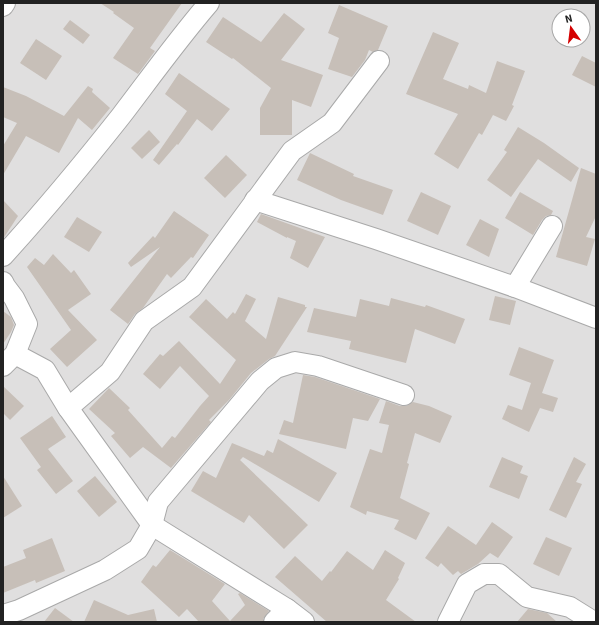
<svg xmlns="http://www.w3.org/2000/svg" width="599" height="625" viewBox="0 0 599 625" font-family="'Source Sans 3',sans-serif">
<style>
.residential{fill:#e0dfdf;fill-rule:evenodd}
.building{fill:#c7bfb8}
.lines{fill:none;stroke-linecap:round;stroke-linejoin:round}
.minor-casing{stroke:#a9a9a9;stroke-width:22}
.minor{stroke:#fff;stroke-width:20}
</style>
<rect width="100%" height="100%" fill="#f2efe9"/>
<!-- residential -->
<path class="residential" d="M3 3H596V622H3ZM559 16H583V40H559Z"/>
<!-- building -->
<g class="building">
<path d="M100 3H182L150 48 155 51 138 74 113 58 134 28 113 13 114 12Z"/>
<path d="M339 5 388 26 378 50 373 52 369 50 365 60 352 77 328 69 339 38 328 33Z"/>
<path d="M284 13 305 29 281 60 323 75 311 107 292 100V135H260V108L271 88 233 58 232 59 206 42 223 17 261 42Z"/>
<path d="M70 20 90 35 83 44 63 29Z"/>
<path d="M433 32 459 43 443 79 468 89 469 85 486 93 497 61 525 71 512 105 514 106 506 121 493 115 482 135 479 133 458 169 434 154 458 114 406 94Z"/>
<path d="M36 39 62 56 46 80 20 63Z"/>
<path d="M582 56 596 63V87L572 75Z"/>
<path d="M179 73 230 109 212 131 197 119 178 145 177 144 159 165 153 160 187 111 165 94Z"/>
<path d="M88 86 93 89 92 92 110 108 92 130 78 118 59 153 26 136 3 175V146L17 123 3 117V87L26 96 64 116Z"/>
<path d="M518 127 544 143 579 168 571 182 538 159 511 197 487 180 507 152 504 150Z"/>
<path d="M149 130 160 142 142 159 131 148Z"/>
<path d="M310 153 354 174 353 176 393 190 383 215 341 200 297 180Z"/>
<path d="M226 155 247 175 225 198 204 178Z"/>
<path d="M581 168 596 174V216L586 237 595 239 587 266 556 257Z"/>
<path d="M421 192 451 206 438 235 407 221Z"/>
<path d="M520 192 553 211 551 215 546 216 542 220 533 235 505 218Z"/>
<path d="M3 200 18 216 3 239Z"/>
<path d="M174 211 209 235 193 258 191 257 171 278 167 274 143 308 135 314 128 324 110 310 160 247 131 267 128 263 153 236 155 238Z"/>
<path d="M261 214 325 237 308 268 290 258 296 241 287 237V238L257 222Z"/>
<path d="M77 217 102 232 89 252 64 237Z"/>
<path d="M480 219 499 229 489 257 466 245Z"/>
<path d="M53 254 71 273 74 270 91 294 68 310 97 340 67 367 50 349 71 330 27 267 35 258 44 265Z"/>
<path d="M246 294 256 299 245 321 266 339 278 297 305 305V307H307L275 356 269 359 251 373 229 400 209 420 211 422 171 468 143 447 130 458 111 436 115 433 89 409 109 388 130 408 128 410 162 448 172 436 175 438 200 406 209 396 180 366 160 389 143 374 160 354 163 356 179 341 220 384 236 360 189 317 206 299 227 319 233 312 235 314Z"/>
<path d="M495 296 516 301 510 325 489 320Z"/>
<path d="M391 298 425 307 426 305 465 319 455 344 415 329 406 363 349 349 351 341 307 332 314 308 356 317 360 299 389 306Z"/>
<path d="M3 311 11 317 14 325 11 332 3 344Z"/>
<path d="M519 347 554 360 542 393 558 398 553 412 540 408 529 432 502 419 508 405 522 410 531 383 509 375Z"/>
<path d="M303 375 315 377 380 399 368 421 353 418 346 449 279 434 284 420 293 423Z"/>
<path d="M3 386 24 406 10 420 3 413Z"/>
<path d="M386 401 400 406H406L413 402 429 406 452 416 440 443 415 433 407 463 409 464 400 498 430 513 416 540 394 529 399 520 367 511 366 515 350 507 370 449 382 453 389 425 379 423Z"/>
<path d="M52 416 66 437 48 449 73 481 56 494 37 470 41 467 20 438Z"/>
<path d="M278 439 337 473 319 502 243 457 240 460 308 525 284 549 249 515 244 523 191 491 203 471 216 478 232 443 264 456 267 450 273 453Z"/>
<path d="M502 457 523 466 520 473 528 476 519 499 489 487Z"/>
<path d="M574 457 586 464 576 482 582 484 566 518 549 510Z"/>
<path d="M3 476 22 506 3 518Z"/>
<path d="M95 476 117 502 99 517 77 491Z"/>
<path d="M492 522 513 537 498 558 490 553 478 564 461 574 458 571 453 575 441 563 438 567 425 558 448 526 476 545Z"/>
<path d="M546 537 572 548 559 576 533 564Z"/>
<path d="M52 538 65 571 36 583 35 580 3 593V567L26 558 23 550Z"/>
<path d="M170 550 225 584 212 601 230 621 245 605 238 594 240 593 269 611 263 619V622H199L187 609 179 617 141 582 153 565 156 567Z"/>
<path d="M385 550 405 563 398 578 399 579 386 600 416 622H327L275 577 295 556 322 581 330 571 331 572 347 551 373 570Z"/>
<path d="M94 600 128 615 154 609 157 622H84Z"/>
<path d="M55 608 74 622H44Z"/>
<path d="M528 609 547 613 557 622H517Z"/>
</g>
<g class="lines">
<!-- minor casing -->
<g class="minor-casing">
<g id="minor">
<path d="M3 6 5 3"/>
<path d="M255 200 376 239 515 287 596 318"/>
<path d="M3 256C44 211 83 164 121 116 150 78 178 39 209 3"/>
<path d="M3 282 5 286 14 298 27 324 15 354 3 366"/>
<path d="M515 287 552 226"/>
<path d="M15 354 45 370 68 408 152 525 287 609 304 622"/>
<path d="M68 408 110 372 144 321 192 287 292 151 332 123 379 61"/>
<path d="M3 615 19 610 105 570 138 549 152 525 158 502 260 381 276 368 295 362 318 366 404 395"/>
<path d="M274 622 287 609"/>
<path d="M448 622 467 584 484 574H499L527 597 570 607 594 622"/>
</g>
</g>
<!-- minor -->
<use href="#minor" class="minor"/>
</g>
<!-- border -->
<rect width="599" height="625" fill="none" stroke="#222222" stroke-width="8"/>
<!-- north arrow -->
<g transform="translate(571 28) rotate(346)"><circle r="19" fill="#ffffff" stroke="#a7a7a7"/>
<path d="M0-3L7 15L0 10L-7 15Z" fill="#d40000"/>
<text y="-6" font-size="11" font-weight="bold" text-anchor="middle" fill="#222222">N</text>
</g>
</svg>
